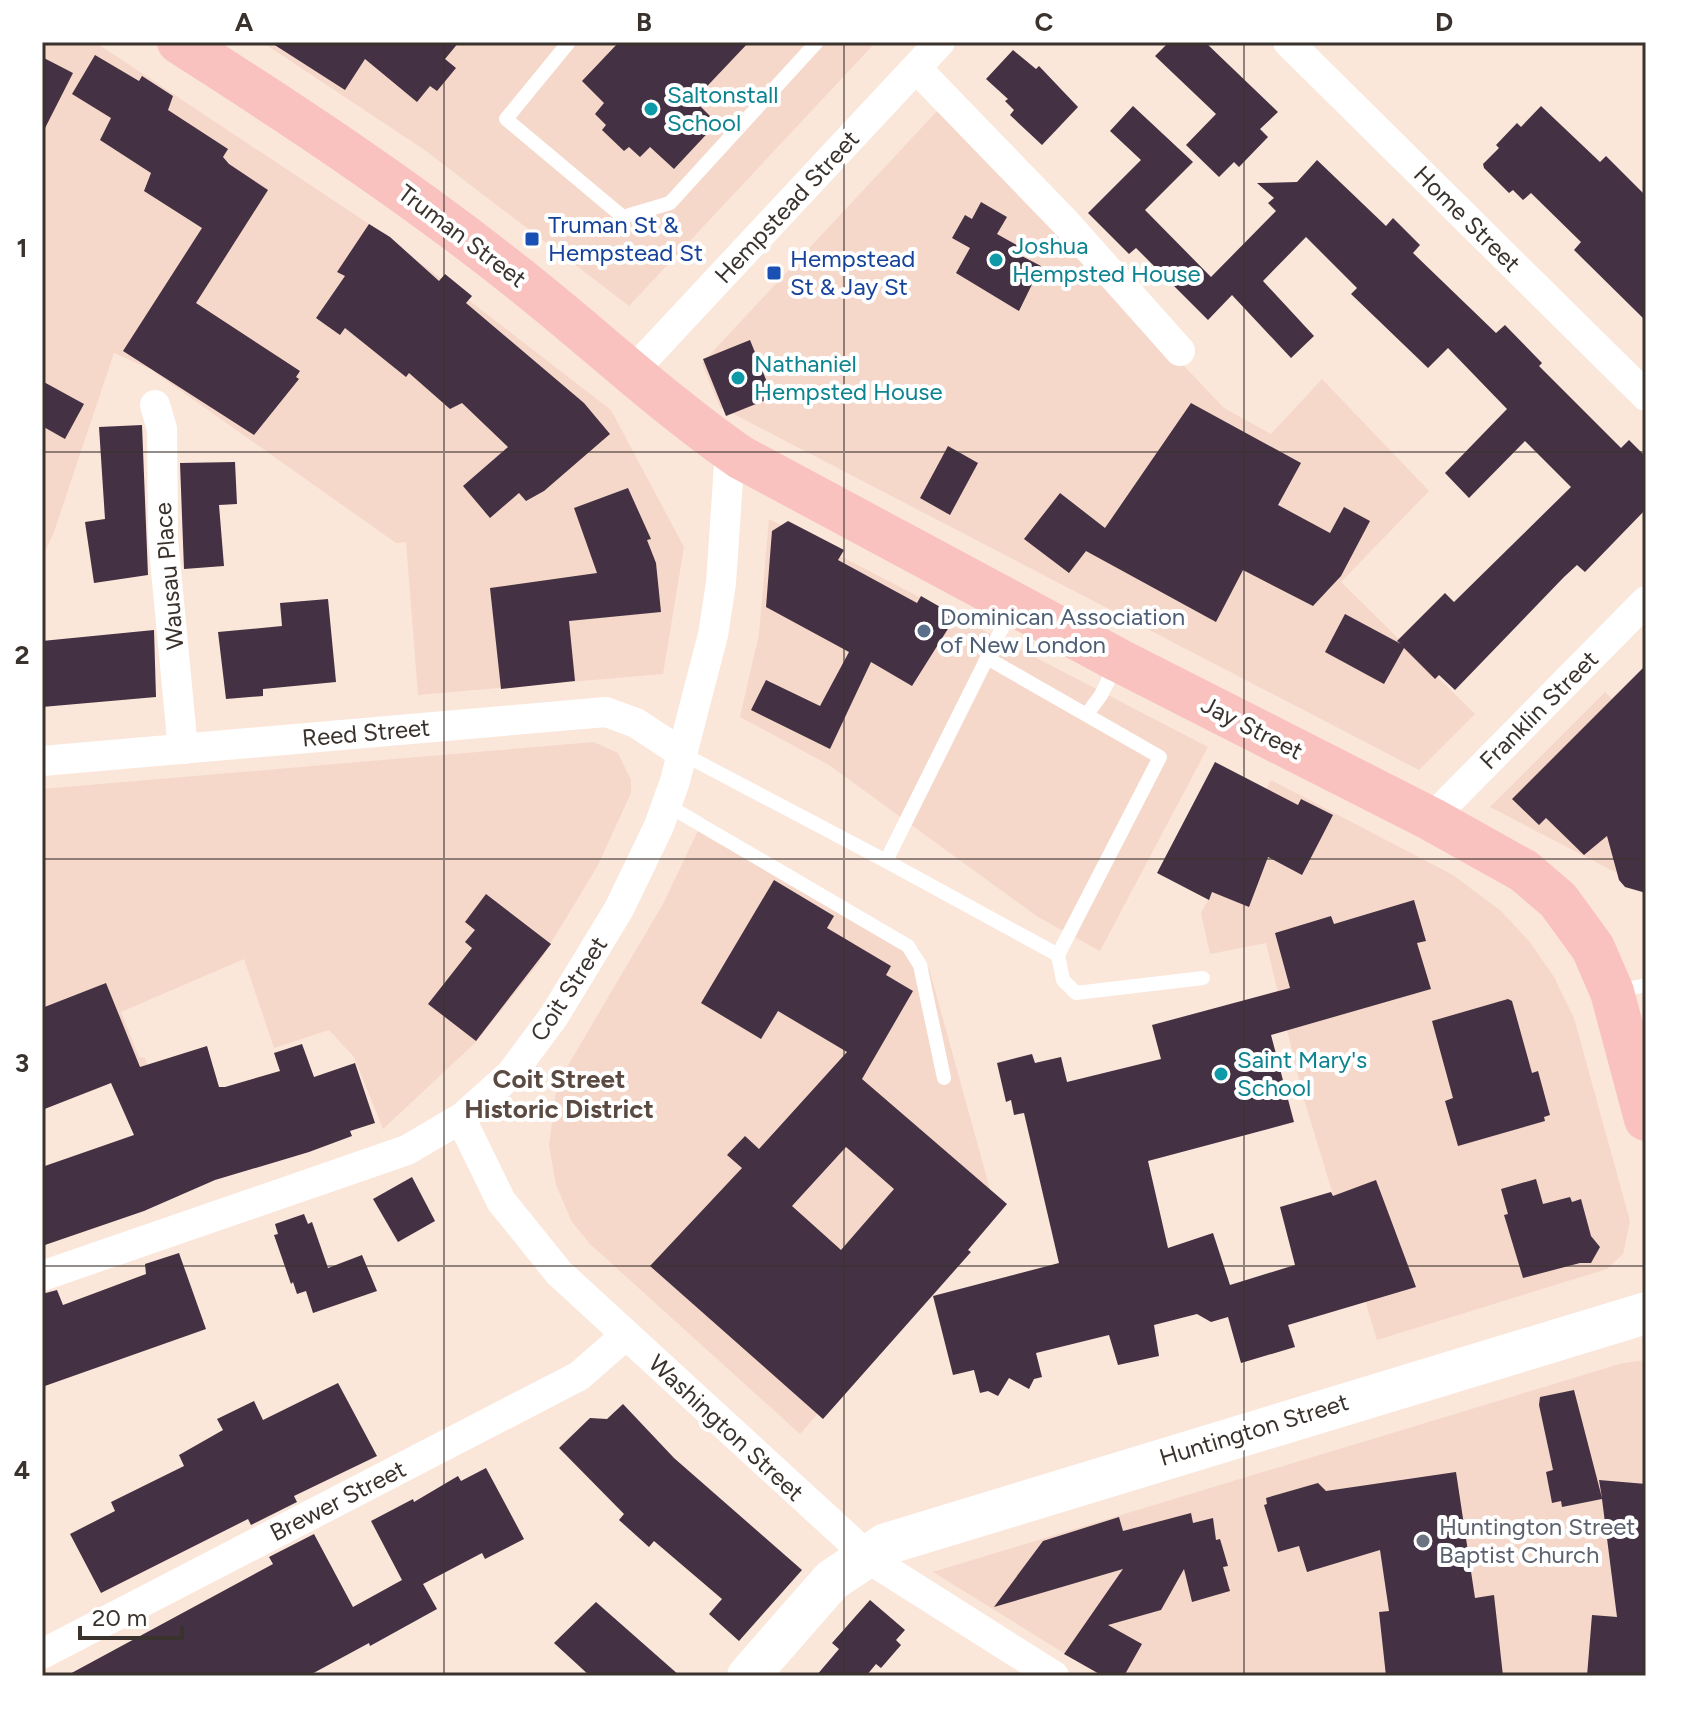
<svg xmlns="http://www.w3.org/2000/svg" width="1688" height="1718" viewBox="0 0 1688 1718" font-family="Figtree,sans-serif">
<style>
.built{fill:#f5d8c9}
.building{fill:#443143;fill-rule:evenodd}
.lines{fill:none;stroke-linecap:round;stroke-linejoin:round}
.lane{stroke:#fff;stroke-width:14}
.street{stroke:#fff;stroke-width:30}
.secondary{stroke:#fff;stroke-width:42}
.primary{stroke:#f9c2be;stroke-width:44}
.grid{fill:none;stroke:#3a322d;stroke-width:2;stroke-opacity:0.55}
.culture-dot{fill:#0f9aa8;stroke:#fff;stroke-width:3}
.transit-dot{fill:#1a4fb4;stroke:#fff;stroke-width:3}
.service-dot{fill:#5c6f8a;stroke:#fff;stroke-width:3}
.worship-dot{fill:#6b7280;stroke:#fff;stroke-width:3}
.labels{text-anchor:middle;stroke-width:8;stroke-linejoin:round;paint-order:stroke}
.culture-label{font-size:24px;fill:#0d838f;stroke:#fff;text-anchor:start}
.street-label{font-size:24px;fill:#3a322d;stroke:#fff}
.transit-label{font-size:24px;fill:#164399;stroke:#fff;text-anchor:start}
.service-label{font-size:24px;fill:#4e5e75;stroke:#fff;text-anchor:start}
.worship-label{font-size:24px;fill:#5b616d;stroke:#fff;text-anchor:start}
.neighbourhood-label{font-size:26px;font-weight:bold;fill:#5b4a41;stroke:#fff}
.neatline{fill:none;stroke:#3a322d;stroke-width:3}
.grid-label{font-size:26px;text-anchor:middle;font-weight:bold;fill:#3a322d}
</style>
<rect width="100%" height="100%" fill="#fbe6da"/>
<!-- built -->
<g class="built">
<path d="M42 42H95L375 228 611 410 684 547 663 674 418 695 406 542 396 543 150 369 114 353 54 532 42 558Z"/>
<path d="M262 42H876L629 306 426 151Z"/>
<path d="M939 109 1224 408 1271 434 1322 379 1429 491 1341 582 1475 714 1419 770 720 407 702 363Z"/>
<path d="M769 519 1208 747 1100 951 1038 917 829 765 740 717 759 634Z"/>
<path d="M1605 692 1646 733V888L1490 807Z"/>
<path d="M594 742 618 753 631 780V793L597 867 538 964 476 1042 383 1129 354 1057 329 1030 274 1048 244 959 121 1012 139 1057 145 1058 148 1066 42 1110V789Z"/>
<path d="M1271 780 1453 875 1501 911 1529 941 1554 977 1574 1018 1630 1221 1623 1254 1607 1269 1377 1340 1303 1096 1266 943 1210 954 1201 913Z"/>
<path d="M704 818 919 949 930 972 996 1211 800 1434 590 1244 572 1222 556 1185 549 1145 556 1092 567 1067 663 904Z"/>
<path d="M1646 1360V1676H1101L933 1572 1623 1363Z"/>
</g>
<!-- building -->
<g class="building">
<path d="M270 42H459L445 59 456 68 437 91 430 86 417 102 365 59 345 90Z"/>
<path d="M619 42H749L694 100 717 123 674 169 650 147 640 157 629 147 624 151 602 130 606 125 595 114 604 103 582 81Z"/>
<path d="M1169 42H1205L1278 112 1260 129 1268 137 1239 167 1234 162 1219 177 1186 145 1216 114 1155 56Z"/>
<path d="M1013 50 1036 69 1039 66 1078 107 1042 145 1010 115 1014 110 1005 101 1008 99 986 79Z"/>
<path d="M95 55 139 81 142 76 173 96 168 110 228 149 223 157 229 164 268 190 196 303 300 371 296 377 299 379 254 435 123 351 202 228 144 191 151 173 100 140 111 118 72 94Z"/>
<path d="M42 57 73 73 42 134Z"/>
<path d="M1133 106 1193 162 1145 210 1211 277 1276 211 1268 203 1274 198 1257 183 1297 182 1317 160 1386 226 1393 218 1420 245 1413 253 1496 333 1505 325 1542 363 1539 366 1621 448 1629 440 1646 457V509L1585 572 1577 565 1564 577 1455 690 1439 675 1435 679 1404 648 1384 684 1325 652 1345 614 1401 644 1397 641 1445 593 1454 602 1571 487 1525 441 1469 498 1445 473 1507 409 1448 348 1428 368 1351 294 1357 288 1306 237 1263 281 1314 336 1291 358 1232 295 1208 320 1136 248 1129 254 1088 213 1141 160 1110 131Z"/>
<path d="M1541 106 1600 162 1606 156 1646 196V321L1574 250 1581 242 1531 193 1523 200 1513 190 1509 193 1484 168 1483 164 1499 148 1496 145 1517 123 1521 127Z"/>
<path d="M981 202 1007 217 997 234 1020 247 1016 253 1041 266 1019 311 956 273 970 248 952 238 965 215 972 219Z"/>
<path d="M369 224 390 237 439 281 445 274 472 296 466 303 584 403 610 434 544 491 526 501 519 493 490 518 463 486 508 447 462 403 450 409 409 373 406 377 345 328 340 335 316 318 345 276 337 272Z"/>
<path d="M750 340 773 397 726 416 703 359Z"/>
<path d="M42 381 84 404 65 439 42 426Z"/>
<path d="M1191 403 1301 463 1278 505 1330 533 1344 507 1370 521 1341 576 1313 606 1243 570 1216 622 1086 551 1069 573 1024 539 1060 493 1105 528Z"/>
<path d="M142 425 148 575 94 583 85 522 105 519 99 427Z"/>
<path d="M948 446 978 463 950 515 920 498Z"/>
<path d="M235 462 237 504 219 505 224 566 184 569 180 463Z"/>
<path d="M628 488 651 539 647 540 656 563 661 612 569 621 575 681 501 689 490 588 597 573 574 508Z"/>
<path d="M788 521 844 550 838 560 917 603 921 596 956 616 912 686 871 662 830 749 751 710 766 680 820 706 849 652 766 607 772 531Z"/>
<path d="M328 599 336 682 263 689V696L226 699 218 632 282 626 280 603Z"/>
<path d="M154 630 156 697 42 707V641Z"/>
<path d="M1646 665V893L1625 887 1619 880 1607 836 1584 855 1546 818 1539 825 1512 799Z"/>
<path d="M1215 762 1298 805 1301 799 1333 815 1302 875 1268 857 1249 907 1212 892 1209 900 1157 873Z"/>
<path d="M774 880 834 916 827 928 891 966 886 975 913 991 862 1079 1007 1204 968 1250 971 1252 823 1419 650 1266 742 1168 727 1155 745 1136 759 1149 847 1052 778 1011 761 1039 701 1003ZM846 1147 894 1189 841 1250 792 1206Z"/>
<path d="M486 894 551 944 476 1041 428 1004 472 948 465 942 475 930 465 922Z"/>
<path d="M1414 900 1426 941 1417 943 1431 989 1271 1035 1294 1122 1148 1161 1168 1248 1213 1233 1230 1285 1295 1265 1280 1207 1331 1192 1333 1196 1376 1180 1416 1287 1288 1325 1295 1347 1241 1363 1228 1317 1211 1322 1197 1314 1154 1325 1159 1356 1118 1365 1109 1335 1036 1353 1042 1377 1034 1379 1029 1389 1009 1378 998 1396 988 1391 980 1393 974 1370 953 1375 933 1296 1059 1263 1024 1113 1014 1115 1011 1100 1006 1102 997 1063 1032 1054 1035 1063 1061 1057 1067 1082 1161 1059 1152 1025 1290 988 1275 933 1331 916 1334 924Z"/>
<path d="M106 983 140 1067 207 1046 219 1087H225L280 1071 274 1053 302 1044 314 1077 355 1063 375 1123 350 1131 352 1136 309 1152 215 1180 144 1211 42 1246V1167L134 1135 111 1083 42 1110V1008Z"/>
<path d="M1508 999 1512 1001 1532 1073 1538 1071 1550 1115 1544 1117 1545 1121 1458 1146 1445 1101 1453 1098 1432 1021Z"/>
<path d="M412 1177 435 1221 398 1242 373 1199Z"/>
<path d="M1536 1179 1543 1204 1570 1197 1572 1202 1581 1199 1591 1236 1600 1247 1591 1263H1580L1523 1278 1504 1215 1508 1214 1501 1189Z"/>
<path d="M304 1214 308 1224 312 1222 328 1268 362 1255 377 1291 313 1313 306 1291 297 1294 293 1282 291 1284 274 1235 278 1234 275 1224Z"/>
<path d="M179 1253 206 1329 42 1387V1294L57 1290 63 1305 146 1274 145 1264Z"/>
<path d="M338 1383 377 1456 294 1496 297 1502 251 1525 248 1519 101 1593 70 1534 115 1511 111 1502 184 1466 179 1455 223 1430 217 1419 254 1401 263 1420Z"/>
<path d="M1574 1390 1602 1498 1599 1480 1646 1484V1676H1587L1592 1615 1617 1617 1602 1499 1562 1507 1561 1501 1552 1503 1546 1472 1553 1470 1539 1405 1540 1397Z"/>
<path d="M623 1404 674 1458 802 1570 739 1641 709 1614 722 1599 654 1541 649 1547 619 1520 624 1514 559 1448 590 1418 607 1419Z"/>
<path d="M486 1468 524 1539 485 1559 482 1553 423 1584 437 1609 370 1646 369 1643 308 1676H66L273 1564 269 1557 314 1534 353 1607 402 1580 371 1521 413 1499 414 1502 458 1476 461 1481Z"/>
<path d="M1456 1472 1475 1598 1494 1595 1503 1676H1386L1379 1612 1389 1611 1380 1550 1307 1572 1299 1546 1278 1552 1264 1505 1267 1504 1266 1498 1318 1483 1326 1491Z"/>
<path d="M1191 1513 1193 1523 1213 1518 1216 1540 1220 1539 1228 1566 1223 1567 1230 1591 1192 1602 1184 1569 1161 1610 1108 1625 1142 1644 1124 1676H1103L1064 1654 1123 1569 994 1607 1043 1541 1119 1517 1123 1531Z"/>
<path d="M870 1600 905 1630 896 1640 901 1645 881 1668 876 1664 866 1676H816L839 1649 832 1643Z"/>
<path d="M596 1602 680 1676H590L554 1643Z"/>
</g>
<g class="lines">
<!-- lane -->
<g class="lane">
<path d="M569 42 506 119 623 217 670 203 817 42"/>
<path d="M1012 608 886 861 1058 955"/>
<path d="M987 658 1160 757 1058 955 1063 980 1076 993 1203 978"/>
<path d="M1087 714 1101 695 1117 663"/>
<path d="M681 753 886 861"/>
<path d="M667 805 908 946 920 965 944 1078"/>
<path d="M1617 991 1646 985"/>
</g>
<!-- street -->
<g class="street">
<path d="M1288 42 1646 396"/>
<path d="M917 69 1066 223 1180 351"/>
<path d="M632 372 940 42"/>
<path d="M155 405 162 429 163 539 183 749"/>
<path d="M42 761 606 712 636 723 680 752"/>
<path d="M1431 819 1646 601"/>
<path d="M461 1119 501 1201 559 1273 874 1562 1054 1676"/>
<path d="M42 1276 407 1150 463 1117 511 1074 554 1016 619 909 659 826 675 781 713 635 721 583 730 450"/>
<path d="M42 1654 579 1376 626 1335"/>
</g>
<!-- secondary -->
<path class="secondary" d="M748 1676 832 1580 886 1544 1646 1313"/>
<!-- primary -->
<path class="primary" d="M179 42C295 116 410 192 518 278 593 337 662 403 740 457L1118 660 1431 819 1524 871 1558 900 1593 948 1612 992 1646 1119"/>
</g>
<!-- grid -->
<path class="grid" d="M444 42V1676M844 42V1676M1244 42V1676M42 452H1646M42 859H1646M42 1266H1646"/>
<!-- markers -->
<g class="culture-dot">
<circle cx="651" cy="109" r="8"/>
<circle cx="996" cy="260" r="8"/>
<circle cx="738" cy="378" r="8"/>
<circle cx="1221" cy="1074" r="8"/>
</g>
<g class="transit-dot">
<rect x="524" y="231" width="16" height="16" rx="4"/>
<rect x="766" y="265" width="16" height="16" rx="4"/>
</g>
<circle class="service-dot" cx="924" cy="631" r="8"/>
<circle class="worship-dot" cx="1423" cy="1541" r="8"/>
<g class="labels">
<!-- culture labels -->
<g class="culture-label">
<text x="667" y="103">Saltonstall<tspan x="667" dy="28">School</tspan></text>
<text x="1012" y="254">Joshua<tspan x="1012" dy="28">Hempsted House</tspan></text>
<text x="754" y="372">Nathaniel<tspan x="754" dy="28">Hempsted House</tspan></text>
<text x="1237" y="1068">Saint Mary's<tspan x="1237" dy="28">School</tspan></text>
</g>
<!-- street labels -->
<g class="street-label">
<text transform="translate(787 207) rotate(-47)" y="8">Hempstead Street</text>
<text transform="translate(1467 219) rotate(45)" y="8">Home Street</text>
<text transform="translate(462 236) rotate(37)" y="8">Truman Street</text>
<text transform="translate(169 576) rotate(-95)" y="8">Wausau Place</text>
<text transform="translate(1539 710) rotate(-45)" y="8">Franklin Street</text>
<text transform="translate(1252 728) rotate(27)" y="8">Jay Street</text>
<text transform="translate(366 733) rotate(-5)" y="8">Reed Street</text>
<text transform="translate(569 989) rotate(-57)" y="8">Coit Street</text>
<text transform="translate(726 1428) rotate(43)" y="8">Washington Street</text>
<text transform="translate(1254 1430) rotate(-17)" y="8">Huntington Street</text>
<text transform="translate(338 1501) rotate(-27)" y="8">Brewer Street</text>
</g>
<!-- transit labels -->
<g class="transit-label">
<text x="548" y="233">Truman St &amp;<tspan x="548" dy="28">Hempstead St</tspan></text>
<text x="790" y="267">Hempstead<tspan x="790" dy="28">St &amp; Jay St</tspan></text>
</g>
<!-- service labels -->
<g class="service-label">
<text x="940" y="625">Dominican Association<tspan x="940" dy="28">of New London</tspan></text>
</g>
<!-- worship labels -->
<g class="worship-label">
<text x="1439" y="1535">Huntington Street<tspan x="1439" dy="28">Baptist Church</tspan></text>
</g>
<!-- neighbourhood labels -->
<g class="neighbourhood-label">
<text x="559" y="1088">Coit Street<tspan x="559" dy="30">Historic District</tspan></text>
</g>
</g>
<!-- border -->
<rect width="1688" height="1718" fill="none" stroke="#ffffff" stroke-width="88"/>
<!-- scale -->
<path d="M80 1626v12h102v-12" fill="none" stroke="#3a322d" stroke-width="4"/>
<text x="92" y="1626" font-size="24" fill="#3a322d" stroke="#ffffff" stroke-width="6" paint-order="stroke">20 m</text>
<rect x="44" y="44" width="1600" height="1630" class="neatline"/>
<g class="grid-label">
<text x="244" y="31">A</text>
<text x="644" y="31">B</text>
<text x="1044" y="31">C</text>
<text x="1444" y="31">D</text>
<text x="22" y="257">1</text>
<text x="22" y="664">2</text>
<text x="22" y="1072">3</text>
<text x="22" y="1479">4</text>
</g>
</svg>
